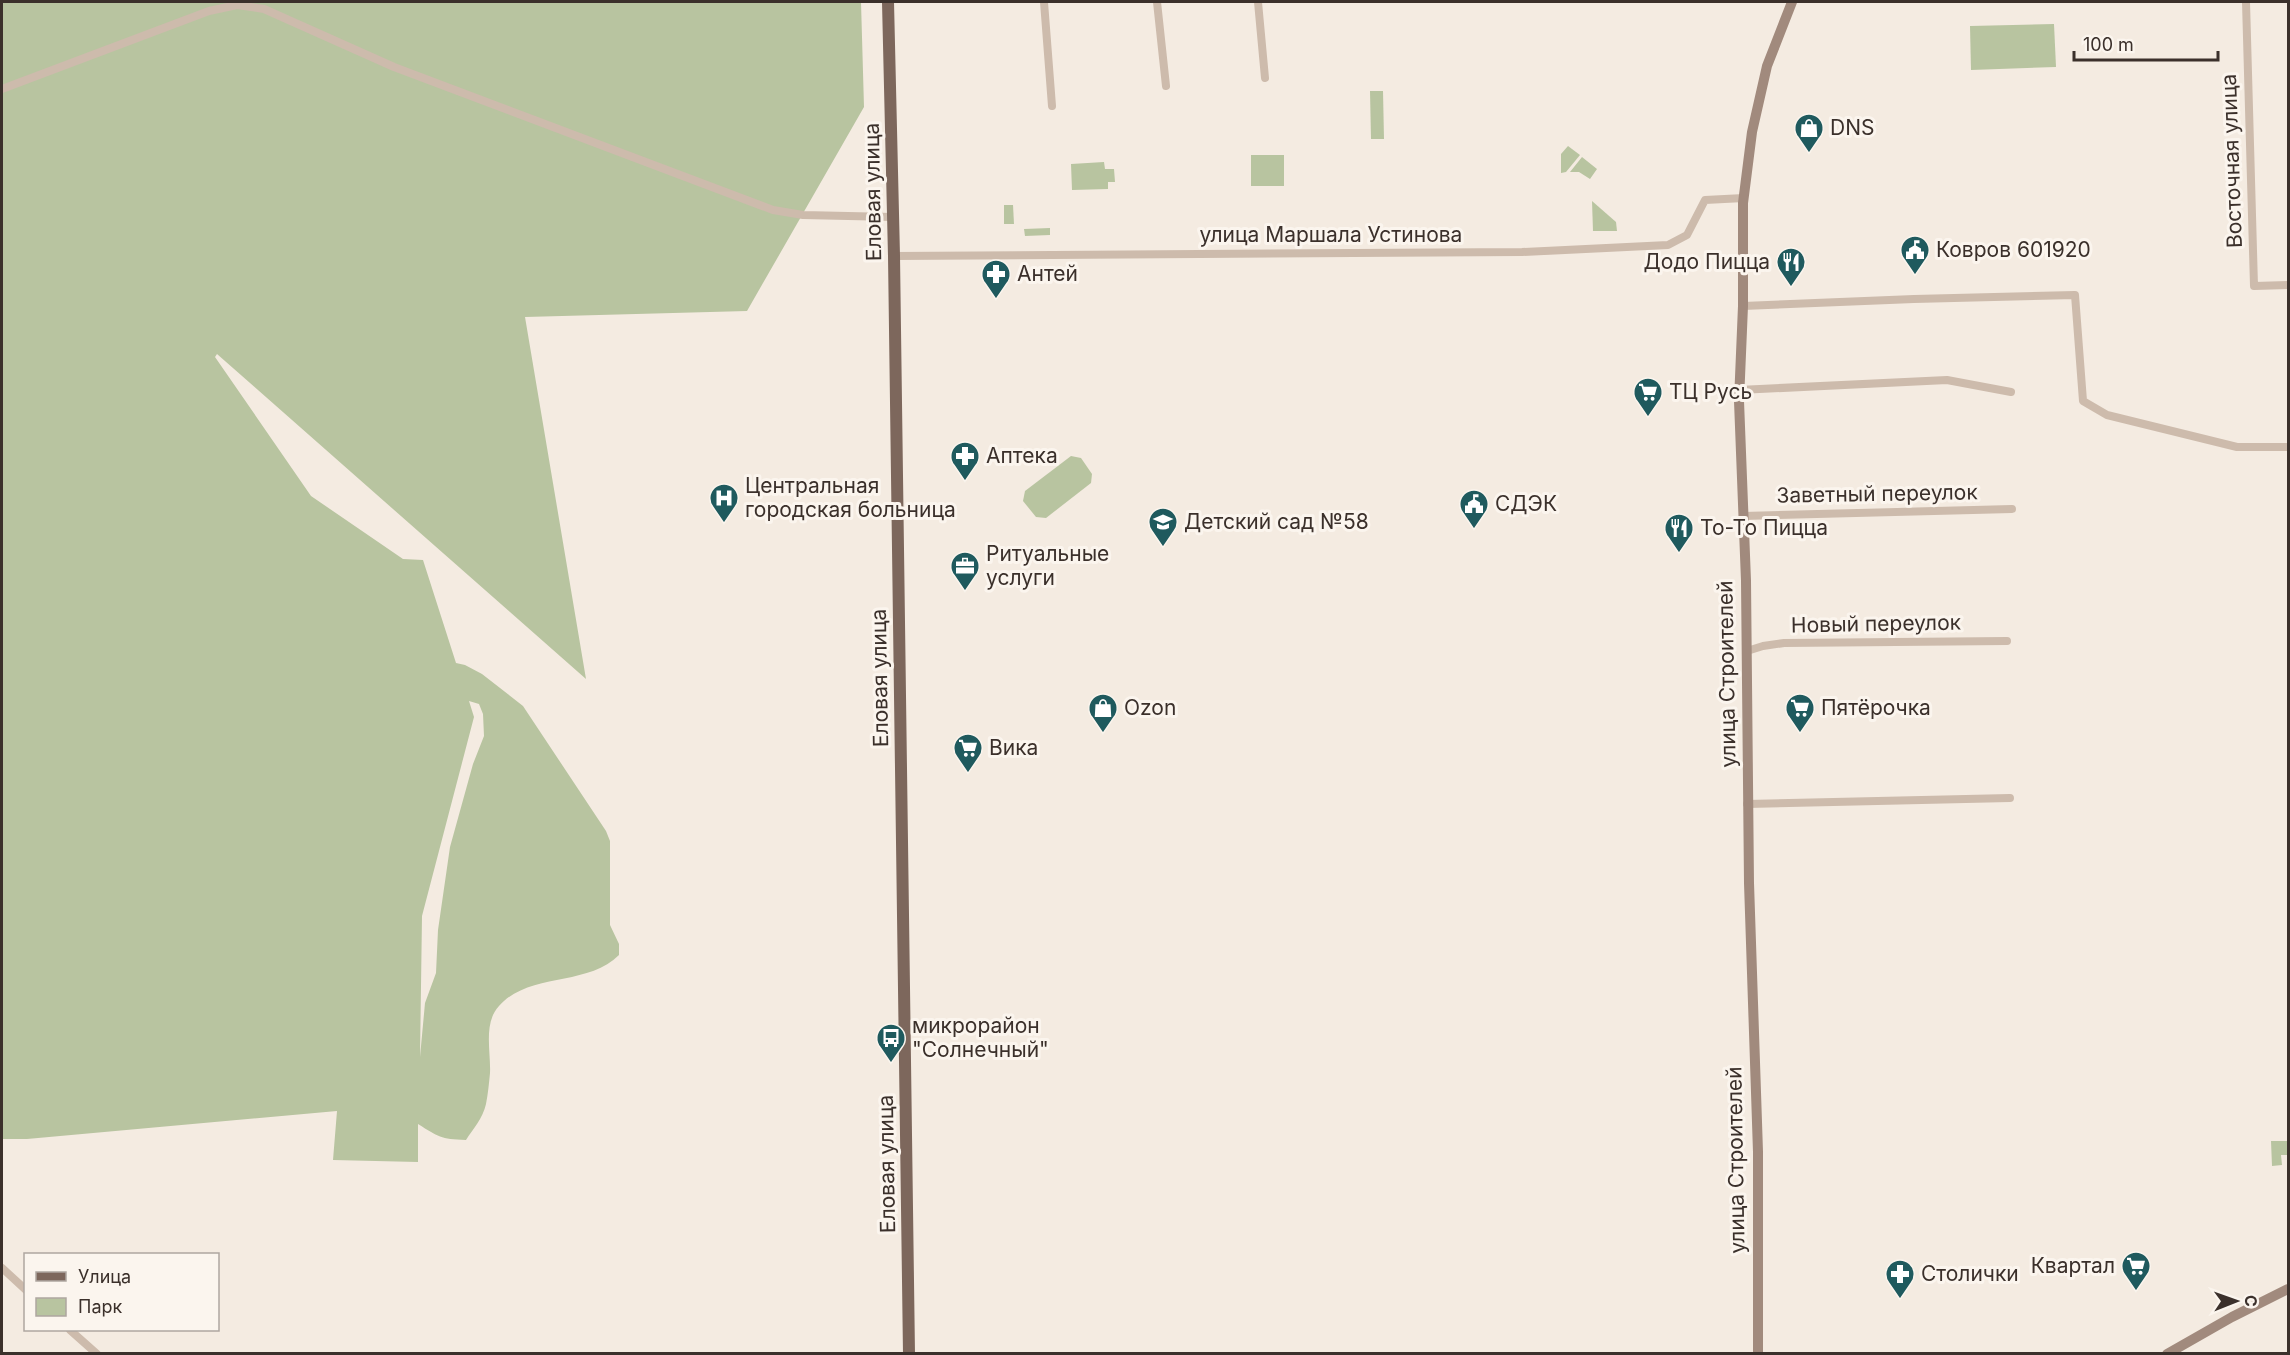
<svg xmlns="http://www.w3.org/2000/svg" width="2290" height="1355" viewBox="0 0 2290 1355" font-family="Inter,sans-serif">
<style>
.green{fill:#b8c4a0;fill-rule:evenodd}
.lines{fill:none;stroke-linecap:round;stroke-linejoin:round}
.street{stroke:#cdbbac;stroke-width:8}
.secondary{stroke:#a18a7d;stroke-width:10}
.primary{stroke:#7d675c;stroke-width:12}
.labels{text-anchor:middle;stroke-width:6;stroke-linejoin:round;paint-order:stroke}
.poi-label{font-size:21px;fill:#3b302b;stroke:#fbf5ee;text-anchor:start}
.street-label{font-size:21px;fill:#3b302b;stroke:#fbf5ee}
</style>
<rect width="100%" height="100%" fill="#f4ebe1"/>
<!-- green -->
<g class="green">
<path d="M2 2H861L864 107 747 311 525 317 586 679 217 354 215 357 311 496 403 559 423 560 456 663 465 665 482 674 523 706 606 831 610 841V925L619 944V955C587 987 529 972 499 1006 483 1023 491 1052 490 1073 489 1083 488 1094 486 1104 483 1118 473 1129 466 1140 440 1139 439 1137 418 1124V1162L333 1160 337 1111 27 1139H2ZM469 701 479 704 483 714 484 736 473 764 450 847 438 930 436 973 425 1003 420 1057 422 916 474 717Z"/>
<path d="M2054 24 2056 67 1971 70 1970 26Z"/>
<path d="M1370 91H1383L1384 139H1371Z"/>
<path d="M1568 146 1580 155 1566 172 1561 173V154Z"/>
<rect x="1251" y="155" width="33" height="31"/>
<path d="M1582 157 1597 169 1590 179 1579 172H1570Z"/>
<path d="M1104 162 1105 169H1114L1115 182H1108V189L1072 190 1071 164Z"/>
<path d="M1592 201 1616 222 1617 231H1593Z"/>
<path d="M1004 205H1013L1014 224H1004Z"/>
<path d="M1050 228V235L1025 236 1024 229Z"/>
<path d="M1071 456 1081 458 1092 474 1091 483 1046 518 1036 517 1023 501 1025 491Z"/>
<path d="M2271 1141H2288V1155H2281L2282 1165 2272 1166Z"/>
</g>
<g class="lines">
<!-- street -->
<g class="street">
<path d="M1044 2 1052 106"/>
<path d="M1157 2 1166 86"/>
<path d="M1258 2 1265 78"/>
<path d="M2246 2 2254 286 2288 285"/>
<path d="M2 89 209 11 237 5 264 9 394 67 773 210 803 215 893 217"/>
<path d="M894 256 1522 252 1668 245 1687 235 1705 200 1744 198"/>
<path d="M1743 306 1914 299 2075 295 2083 401 2107 415 2237 447H2288"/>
<path d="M1739 390 1947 380 2011 392"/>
<path d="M1743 516 2012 509"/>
<path d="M1747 651 1763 646 1784 643 2007 641"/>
<path d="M1747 804 2010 798"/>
<path d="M2 1268 26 1290"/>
<path d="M70 1330 97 1354"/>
</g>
<!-- secondary -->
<g class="secondary">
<path d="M1758 1354V1152L1749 883 1746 581 1739 401 1743 306V203L1752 132 1767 66 1792 2"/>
<path d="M2167 1354 2232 1317 2288 1289"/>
</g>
<!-- primary -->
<path class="primary" d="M888 2 894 256 909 1354"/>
</g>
<!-- icons -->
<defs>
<g id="shop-pin" transform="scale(1.5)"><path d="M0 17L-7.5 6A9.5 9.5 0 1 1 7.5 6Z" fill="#1f5a5e" stroke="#fbf5ee"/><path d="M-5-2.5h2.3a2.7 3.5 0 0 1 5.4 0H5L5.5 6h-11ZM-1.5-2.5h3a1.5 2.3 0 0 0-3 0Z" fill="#fff"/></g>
<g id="civic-pin" transform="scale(1.5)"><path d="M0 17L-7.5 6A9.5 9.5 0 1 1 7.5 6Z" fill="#1f5a5e" stroke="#fbf5ee"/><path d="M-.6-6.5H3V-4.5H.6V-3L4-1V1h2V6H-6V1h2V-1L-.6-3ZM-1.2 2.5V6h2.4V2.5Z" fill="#fff"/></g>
<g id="restaurant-pin" transform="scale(1.5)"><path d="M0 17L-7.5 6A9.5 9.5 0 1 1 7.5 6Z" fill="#1f5a5e" stroke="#fbf5ee"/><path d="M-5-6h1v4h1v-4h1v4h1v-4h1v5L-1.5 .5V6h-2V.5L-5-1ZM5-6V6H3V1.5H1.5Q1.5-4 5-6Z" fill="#fff"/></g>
<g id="pharmacy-pin" transform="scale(1.5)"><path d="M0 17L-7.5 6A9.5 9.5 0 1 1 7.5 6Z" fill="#1f5a5e" stroke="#fbf5ee"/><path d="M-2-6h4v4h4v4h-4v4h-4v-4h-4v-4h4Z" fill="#fff"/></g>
<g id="supermarket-pin" transform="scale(1.5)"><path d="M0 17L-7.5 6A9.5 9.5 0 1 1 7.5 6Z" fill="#1f5a5e" stroke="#fbf5ee"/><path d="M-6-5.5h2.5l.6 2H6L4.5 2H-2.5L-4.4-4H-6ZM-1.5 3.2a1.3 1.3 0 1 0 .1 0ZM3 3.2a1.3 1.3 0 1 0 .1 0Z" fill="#fff"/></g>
<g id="hospital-pin" transform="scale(1.5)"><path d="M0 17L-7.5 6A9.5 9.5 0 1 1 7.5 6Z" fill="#1f5a5e" stroke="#fbf5ee"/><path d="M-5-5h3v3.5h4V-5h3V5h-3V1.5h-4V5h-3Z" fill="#fff"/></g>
<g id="school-pin" transform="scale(1.5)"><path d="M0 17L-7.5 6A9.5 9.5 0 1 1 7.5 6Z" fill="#1f5a5e" stroke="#fbf5ee"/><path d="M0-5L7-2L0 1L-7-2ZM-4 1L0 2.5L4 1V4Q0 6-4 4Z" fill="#fff"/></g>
<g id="office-pin" transform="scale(1.5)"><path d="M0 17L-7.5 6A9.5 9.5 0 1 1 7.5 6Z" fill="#1f5a5e" stroke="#fbf5ee"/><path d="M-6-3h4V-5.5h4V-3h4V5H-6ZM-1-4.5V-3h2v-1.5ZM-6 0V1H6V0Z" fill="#fff"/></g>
<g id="bus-pin" transform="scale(1.5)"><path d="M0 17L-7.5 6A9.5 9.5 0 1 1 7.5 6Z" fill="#1f5a5e" stroke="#fbf5ee"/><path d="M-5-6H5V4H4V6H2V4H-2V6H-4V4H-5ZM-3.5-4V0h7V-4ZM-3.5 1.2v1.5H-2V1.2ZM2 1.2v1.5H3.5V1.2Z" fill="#fff"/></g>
</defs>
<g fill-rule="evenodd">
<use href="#shop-pin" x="1809" y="128"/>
<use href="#civic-pin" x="1915" y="250"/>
<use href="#restaurant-pin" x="1791" y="262"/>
<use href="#pharmacy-pin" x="996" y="274"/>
<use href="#supermarket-pin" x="1648" y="392"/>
<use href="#pharmacy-pin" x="965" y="456"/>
<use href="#hospital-pin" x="724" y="498"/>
<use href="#civic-pin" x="1474" y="504"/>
<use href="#school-pin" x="1163" y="522"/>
<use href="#restaurant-pin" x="1679" y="528"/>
<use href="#office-pin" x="965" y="566"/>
<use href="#shop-pin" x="1103" y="708"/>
<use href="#supermarket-pin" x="1800" y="708"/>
<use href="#supermarket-pin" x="968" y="748"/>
<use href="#bus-pin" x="891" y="1038"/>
<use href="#supermarket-pin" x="2136" y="1266"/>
<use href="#pharmacy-pin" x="1900" y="1274"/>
</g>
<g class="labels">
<!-- poi labels -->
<g class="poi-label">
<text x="1830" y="135">DNS</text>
<text x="1936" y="257">Ковров 601920</text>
<text x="1770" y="269" text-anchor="end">Додо Пицца</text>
<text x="1017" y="281">Антей</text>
<text x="1669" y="399">ТЦ Русь</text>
<text x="986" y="463">Аптека</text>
<text x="745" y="493">Центральная<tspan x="745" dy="24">городская больница</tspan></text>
<text x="1495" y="511">СДЭК</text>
<text x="1184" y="529">Детский сад №58</text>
<text x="1700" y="535">То-То Пицца</text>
<text x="986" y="561">Ритуальные<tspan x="986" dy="24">услуги</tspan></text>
<text x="1124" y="715">Ozon</text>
<text x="1821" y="715">Пятёрочка</text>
<text x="989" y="755">Вика</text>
<text x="912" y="1033">микрорайон<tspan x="912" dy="24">"Солнечный"</tspan></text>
<text x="2115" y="1273" text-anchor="end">Квартал</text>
<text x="1921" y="1281">Столички</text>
</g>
<!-- street labels -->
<g class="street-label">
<text transform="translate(2232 161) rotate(-92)" y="7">Восточная улица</text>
<text transform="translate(873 192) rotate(-91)" y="7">Еловая улица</text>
<text x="1331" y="242">улица Маршала Устинова</text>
<text transform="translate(1877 494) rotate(-1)" y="7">Заветный переулок</text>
<text transform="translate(1876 624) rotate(-1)" y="7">Новый переулок</text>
<text transform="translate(1727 674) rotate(-91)" y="7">улица Строителей</text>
<text transform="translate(880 678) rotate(-91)" y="7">Еловая улица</text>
<text transform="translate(1736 1160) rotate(-91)" y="7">улица Строителей</text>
<text transform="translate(887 1164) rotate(-91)" y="7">Еловая улица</text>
</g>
</g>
<!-- border -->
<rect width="2290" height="1355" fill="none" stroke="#3b302b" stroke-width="6"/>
<!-- legend -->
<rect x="24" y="1253" width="195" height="78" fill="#fbf5ee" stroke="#aea6a0" stroke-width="1.5"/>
<rect x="36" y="1272" width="30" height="9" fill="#7d675c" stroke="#aea6a0" stroke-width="1.5"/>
<text x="78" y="1283" font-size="18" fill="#3b302b">Улица</text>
<rect x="36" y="1298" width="30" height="18" fill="#b8c4a0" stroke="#aea6a0" stroke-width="1.5"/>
<text x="78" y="1313" font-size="18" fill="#3b302b">Парк</text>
<!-- north arrow -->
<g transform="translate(2236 1301) rotate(89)" stroke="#fbf5ee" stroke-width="4.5" paint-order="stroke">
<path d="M0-4.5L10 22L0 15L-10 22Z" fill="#3b302b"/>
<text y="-9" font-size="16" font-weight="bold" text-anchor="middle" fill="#3b302b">С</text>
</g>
<!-- scale -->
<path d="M2074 51v9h144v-9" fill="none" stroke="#3b302b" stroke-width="3"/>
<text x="2083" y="51" font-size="18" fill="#3b302b" stroke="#fbf5ee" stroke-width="4.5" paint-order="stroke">100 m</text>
</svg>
